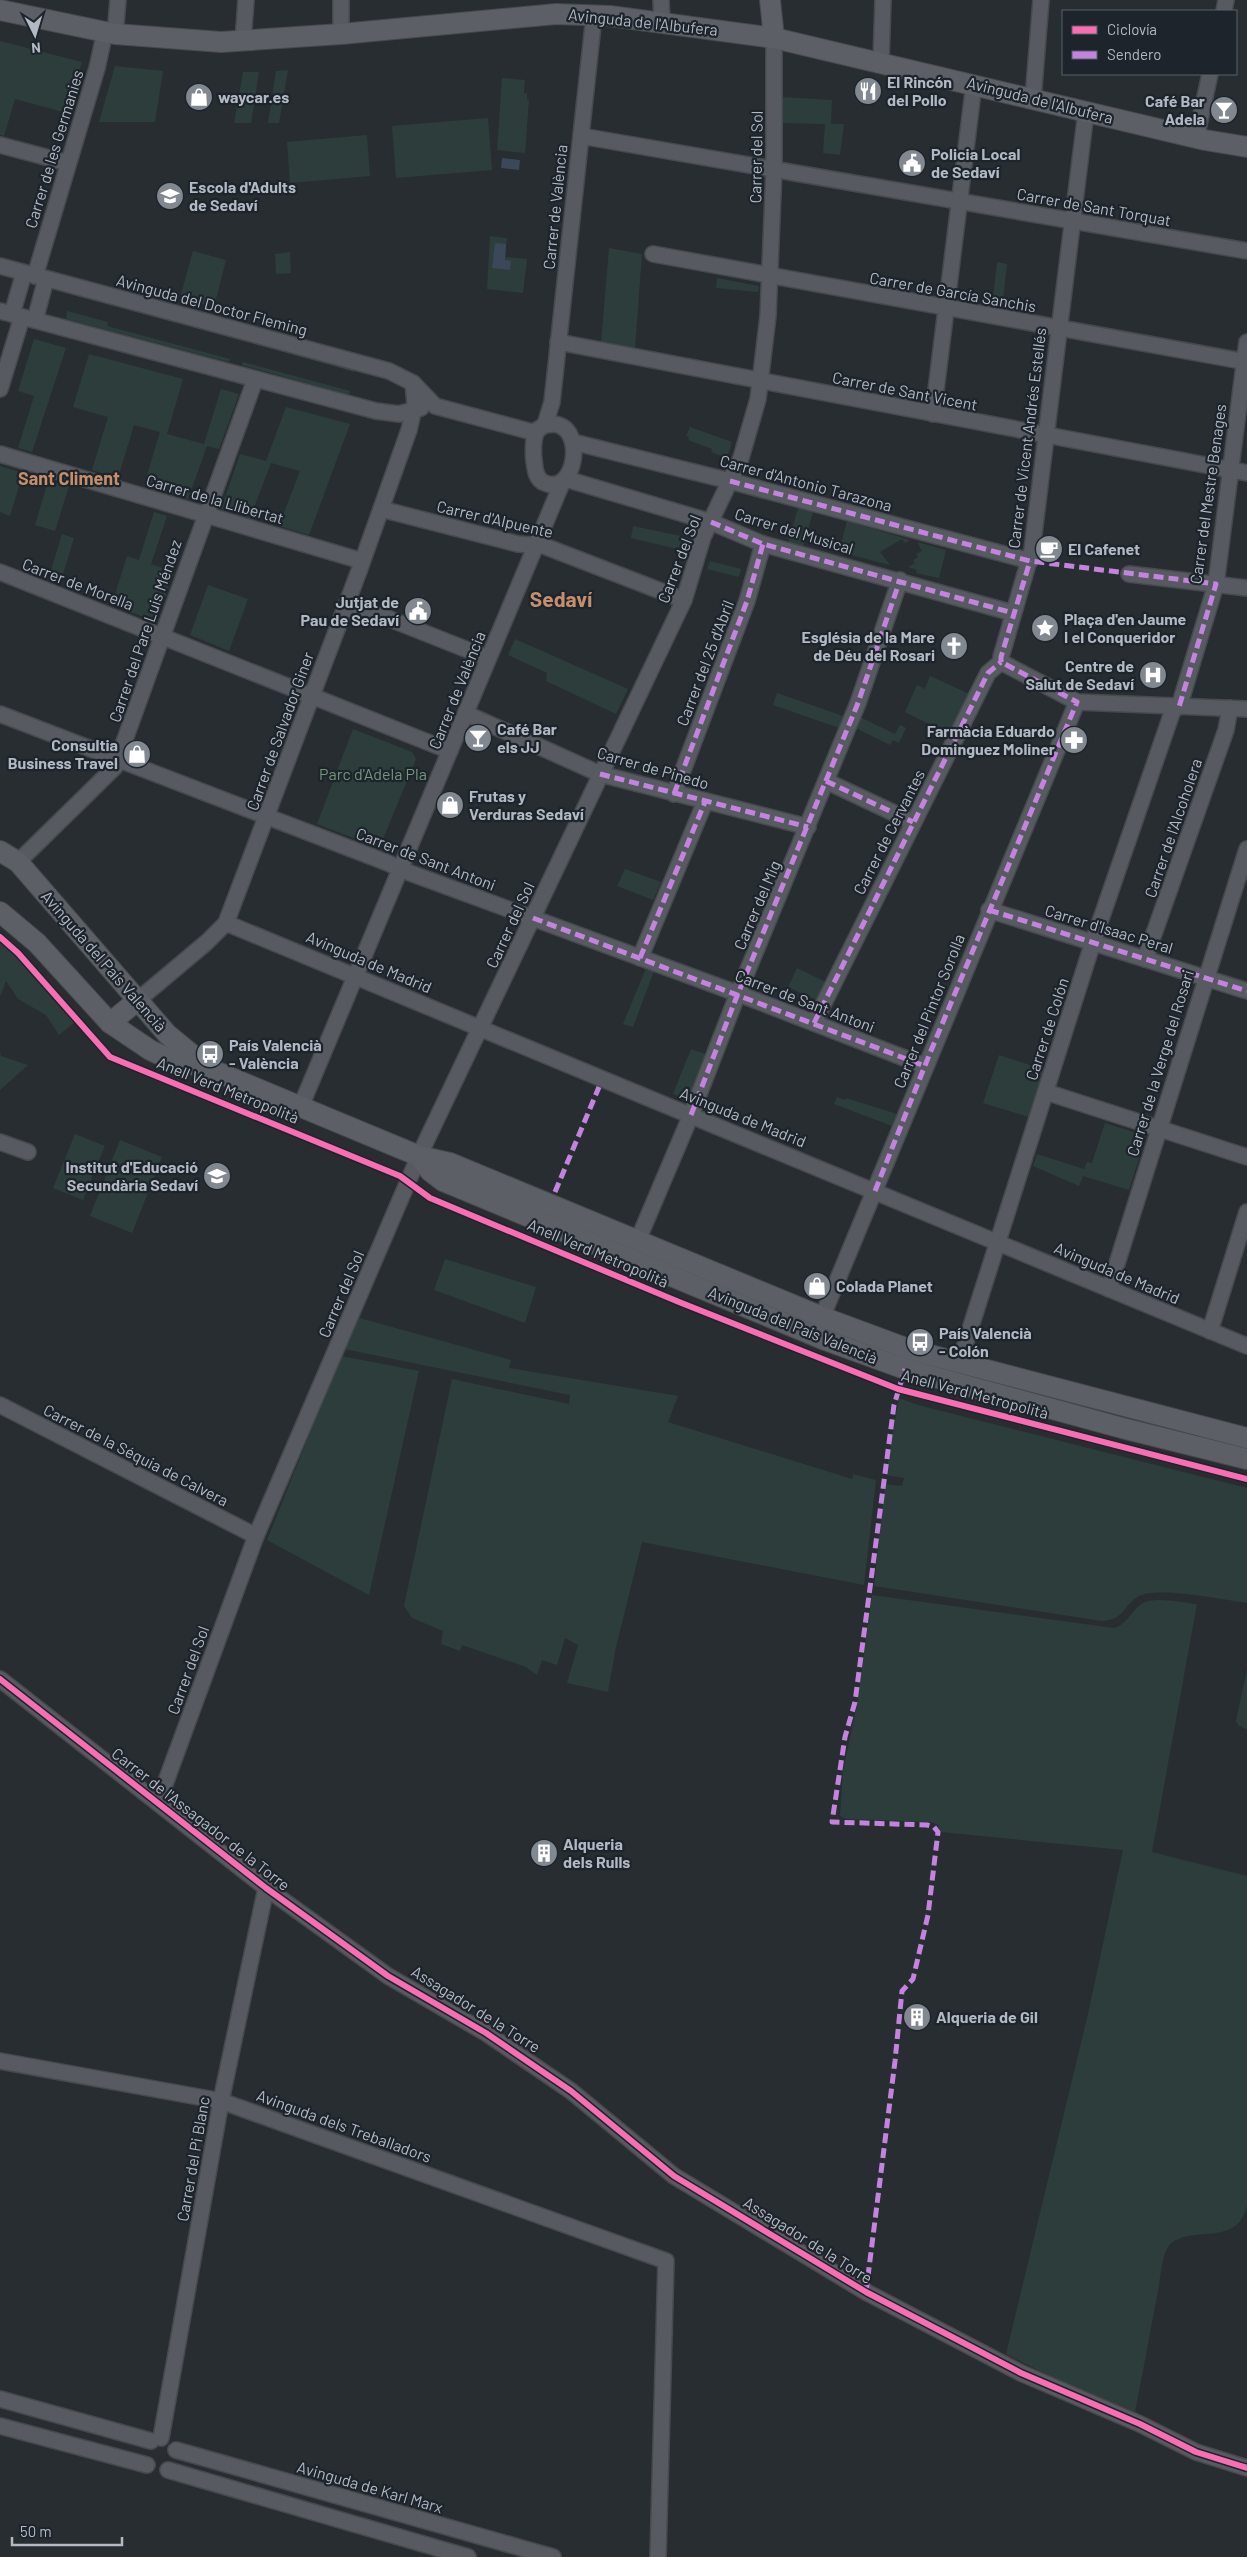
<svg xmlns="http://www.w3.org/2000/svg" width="1247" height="2557" viewBox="0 0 1247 2557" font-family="Barlow,sans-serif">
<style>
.green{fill:#2c3d3c}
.water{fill:#3a485a}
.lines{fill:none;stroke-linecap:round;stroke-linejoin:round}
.street-casing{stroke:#46494d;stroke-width:18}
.secondary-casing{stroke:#46494d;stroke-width:22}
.street{stroke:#575b61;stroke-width:15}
.secondary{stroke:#5c5f65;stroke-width:20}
.quiet{stroke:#c483df;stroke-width:5;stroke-dasharray:10 5;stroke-linecap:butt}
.cycleway-casing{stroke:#1d242c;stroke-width:9}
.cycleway{stroke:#f96db3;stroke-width:6}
.labels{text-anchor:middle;stroke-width:4.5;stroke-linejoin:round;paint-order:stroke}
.street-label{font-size:16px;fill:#b2b9c3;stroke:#1d242c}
.poi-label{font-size:16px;font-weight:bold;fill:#b2b9c3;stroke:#1d242c;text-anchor:start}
.park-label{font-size:16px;fill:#74967b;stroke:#1d242c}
.neighbourhood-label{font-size:18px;font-weight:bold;fill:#c58f6b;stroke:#1d242c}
.district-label{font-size:21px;font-weight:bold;fill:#c58f6b;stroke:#1d242c}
</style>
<rect width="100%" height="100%" fill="#282d32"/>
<!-- green -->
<g class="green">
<path d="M0 41 82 62 67 113 15 99 4 136 0 135Z"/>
<path d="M115 66 163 71 155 122H99Z"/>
<path d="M288 70 279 123H268L276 71Z"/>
<path d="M243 72H259L251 123H234Z"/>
<path d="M502 78 525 80 524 93H527V100H529L525 153 497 150Z"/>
<path d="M783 97 832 100 831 124H844L840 155 823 153 825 124 782 123Z"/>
<path d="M488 118 492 170 396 178 392 126Z"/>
<path d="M367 135 370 176 290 183 287 142Z"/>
<path d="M490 236 507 238 505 257 527 259 523 293 487 289Z"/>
<path d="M609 248 642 254 635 349 601 343Z"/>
<path d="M193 251 226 260 214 307 180 298Z"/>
<path d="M290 252 291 273 276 274 275 254Z"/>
<path d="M997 262 1007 264 1002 309 992 307Z"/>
<path d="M717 278 759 286 758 292 716 288Z"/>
<path d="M73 293 237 336V338L72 295Z"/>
<path d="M67 311 108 322 107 326 230 359 229 362 66 319Z"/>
<path d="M34 339 66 348 32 452 18 448 34 396 18 391Z"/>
<path d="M250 339 355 369 354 372 249 342Z"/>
<path d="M89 354 183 379 167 434 204 444 221 389 239 394 219 449 207 446 188 499 144 485 160 432 134 425 118 478 92 470 108 417 73 407Z"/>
<path d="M243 362 350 391 349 395 242 365Z"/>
<path d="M286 407 350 424 309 535 279 526 300 471 271 463 250 518 221 509 240 454 266 461Z"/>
<path d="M690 427 732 442 727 458 711 452 712 449 688 440 689 437 686 436Z"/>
<path d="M0 466 23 473 10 516 0 512Z"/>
<path d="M48 481 69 486 55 531 35 525Z"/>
<path d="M798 508 813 512 802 551 787 547Z"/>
<path d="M154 512 167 516 151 564 174 572 156 622 112 604 127 556 139 560Z"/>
<path d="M847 521 910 540 905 543 902 539 880 552 890 565 839 552Z"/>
<path d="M633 526 695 539 690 552 631 538Z"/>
<path d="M62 534 74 538 60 584 48 580Z"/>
<path d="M917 542 946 550 939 578 916 573 917 570 908 567 915 563 913 560 918 557 916 554 922 551Z"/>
<path d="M710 561 741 569 739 577 707 569Z"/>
<path d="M208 585 248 599 229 651 190 635Z"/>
<path d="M515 639 628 689 616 714 546 681 547 673 508 655Z"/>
<path d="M930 676 972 695 951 735 905 712 917 685 925 689Z"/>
<path d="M777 693 843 716 839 728 773 705Z"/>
<path d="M860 717 895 734 900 725 906 728 899 743 893 740 890 745 856 728Z"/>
<path d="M353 729 412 752 416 759 381 844 377 847 317 824Z"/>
<path d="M625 869 661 882 653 900 617 886Z"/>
<path d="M0 941 16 955 75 1022 59 1035 46 1015 18 999 6 981 0 997Z"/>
<path d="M646 968 654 971 633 1027 623 1024Z"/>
<path d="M797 968 828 983 819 1001 788 987Z"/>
<path d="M691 1049 708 1055 690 1101 673 1094Z"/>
<path d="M0 1051 1 1056 28 1065 0 1090Z"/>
<path d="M999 1055 1045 1070 1029 1117 983 1103Z"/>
<path d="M837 1097 845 1100 846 1098 897 1114 892 1126 834 1104Z"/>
<path d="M1105 1123 1146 1136 1129 1190 1083 1176 1079 1186 1033 1166 1037 1154 1084 1169 1087 1162 1092 1163Z"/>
<path d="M75 1134 105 1146 83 1200 53 1188Z"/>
<path d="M120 1140 162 1157 132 1233 90 1216Z"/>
<path d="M445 1259 536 1287 525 1323 434 1290Z"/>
<path d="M356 1317 511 1360 509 1368 678 1396 668 1422 852 1479 853 1474 876 1480 864 1585 642 1542 616 1647 608 1692 567 1683 578 1645 565 1638 557 1665 542 1660 537 1675 526 1667 462 1645 460 1651 441 1644 443 1631 412 1618 404 1606 452 1379 569 1404 570 1395 344 1349Z"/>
<path d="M341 1356 419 1371 369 1595 267 1540Z"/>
<path d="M899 1398 918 1405 1247 1488V1603C1226 1600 1156 1586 1139 1596 1122 1606 1126 1619 1102 1621L874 1586 885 1484 902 1486 904 1478 886 1475Z"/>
<path d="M872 1595 1114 1628C1126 1625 1130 1613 1140 1605 1153 1595 1182 1603 1197 1604L1152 1852 1247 1876V2205C1238 2250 1187 2222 1168 2247 1162 2255 1160 2281 1158 2291 1150 2332 1143 2372 1135 2412L1066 2384 1006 2354 1088 2014 1123 1850 941 1832 937 1824 930 1822 846 1819 840 1816 843 1770 857 1705Z"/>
<path d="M1247 1669V1730L1238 1725 1236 1721Z"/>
</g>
<!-- water -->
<g class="water">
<path d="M502 158 520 160 519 170 501 168Z"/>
<path d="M495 243 506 244 505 260 511 261 510 270 492 268Z"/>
</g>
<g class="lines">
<!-- street casing -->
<g class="street-casing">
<g id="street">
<path d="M661 0 662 22"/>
<path d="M1224 11 1226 0"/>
<path d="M115 34 118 0"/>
<path d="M341 34V0"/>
<path d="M243 41 246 0"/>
<path d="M881 62 883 0"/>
<path d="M1033 99 1041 0"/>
<path d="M581 136 1247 251"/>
<path d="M1196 138 1210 74"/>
<path d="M0 145 68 163"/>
<path d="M653 254 1247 362"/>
<path d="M0 266 389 371 413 383 435 406 536 433"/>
<path d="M35 276 97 68 105 32"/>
<path d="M0 311 376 411 399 414 421 408"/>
<path d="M12 314 24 273"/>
<path d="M35 320 46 279"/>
<path d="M558 342 1247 473"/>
<path d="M0 389 22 317"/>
<path d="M933 414 974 84"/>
<path d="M554 424C587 428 575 496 545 483 539 481 536 474 535 468 533 456 532 441 537 430L545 425Z"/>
<path d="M545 425 552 402 594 16"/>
<path d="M573 442 730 481 1030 561"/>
<path d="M0 454 362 561"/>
<path d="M566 479 711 522 763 544 1013 613"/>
<path d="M381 509 518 544 544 546 684 600"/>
<path d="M0 572 450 751"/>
<path d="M1129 574 1247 588"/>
<path d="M347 602 488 658"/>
<path d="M1001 662V657L1032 550 1086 112"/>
<path d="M1001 662 1077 702 1247 709"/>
<path d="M1179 707 1216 584 1247 342"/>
<path d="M0 714 388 863 402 870 739 994 925 1066"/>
<path d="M467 714 600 774 808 827"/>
<path d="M826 781 913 822"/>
<path d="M674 794 747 601 763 544"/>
<path d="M18 862 115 767 255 380"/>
<path d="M989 910 1247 991"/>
<path d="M226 923 1247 1346"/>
<path d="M640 958 705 802"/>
<path d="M1145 959 1226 730 1230 708"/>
<path d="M138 1000 207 942 226 923 359 571 409 430 415 404 413 383"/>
<path d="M814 1023 988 673 1001 662"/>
<path d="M1046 1092 1247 1157"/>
<path d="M301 1106 562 483"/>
<path d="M0 1142 28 1152"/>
<path d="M638 1240 691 1115 735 1001 858 703 900 580"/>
<path d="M1109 1289 1247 849"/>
<path d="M818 1327 1077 702"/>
<path d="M1210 1331 1247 1212"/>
<path d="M959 1364 1093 942 1174 707"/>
<path d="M0 1405 256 1536"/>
<path d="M0 1679 266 1888 388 1976 486 2033 571 2091 674 2176 866 2292 1021 2373 1140 2424 1196 2452 1247 2468"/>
<path d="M158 1803 256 1536 419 1156 684 600 703 537 741 458 758 399 768 316 774 169V38"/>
<path d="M0 2061 221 2101 666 2261 658 2557"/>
<path d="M0 2399 151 2441"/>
<path d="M0 2426 147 2465"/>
<path d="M161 2438 221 2101 266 1888"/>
<path d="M176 2450 553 2557"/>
<path d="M168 2470 468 2557"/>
</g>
</g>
<!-- secondary casing -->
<g class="secondary-casing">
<g id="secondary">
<path d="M770 0 774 38"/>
<path d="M0 10 115 34 221 42 341 34 556 14 610 16 774 38 1205 140 1247 147"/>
<path d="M0 851 18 862 167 1034 201 1062"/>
<path d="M0 912 37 943 110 1023 150 1050 165 1057 210 1069 419 1156 450 1163 822 1317 911 1350 1247 1438"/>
<path d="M110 1023 138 1000"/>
<path d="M419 1156 430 1171 443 1181 825 1340 905 1369 1122 1428 1247 1459"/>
</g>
</g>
<!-- street -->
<use href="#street" class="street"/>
<!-- secondary -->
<use href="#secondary" class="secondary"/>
<!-- quiet -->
<g class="quiet">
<path d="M730 481 1030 561 1216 584 1179 707"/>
<path d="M711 522 763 544 1013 613"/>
<path d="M1001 662V657L1030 561"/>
<path d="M600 774 808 827"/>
<path d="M826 781 913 822"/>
<path d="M674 794 747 601 763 544"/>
<path d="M989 910 1247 991"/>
<path d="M533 918 925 1066"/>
<path d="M640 958 705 802"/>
<path d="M814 1023 988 673 1001 662"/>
<path d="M691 1115 735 1001 858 703 900 580"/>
<path d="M875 1191 930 1053 1077 702 1001 662"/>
<path d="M555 1192 599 1087"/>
<path d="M866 2292 895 2061 902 1991 913 1979 928 1915 938 1832 934 1827 927 1825 832 1822 845 1737 855 1702 894 1405 905 1369"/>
</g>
<!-- cycleway casing -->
<g class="cycleway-casing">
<g id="cycleway">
<path d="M0 937 18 953 110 1057 400 1176 430 1198 679 1302 898 1389 1247 1479"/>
<path d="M0 1679 266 1888 388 1976 486 2033 571 2091 674 2176 866 2292 1021 2373 1140 2424 1196 2452 1247 2468"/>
</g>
</g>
<!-- cycleway -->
<use href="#cycleway" class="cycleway"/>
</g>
<!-- icons -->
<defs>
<g id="restaurant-disc" transform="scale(1.4375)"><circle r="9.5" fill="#828890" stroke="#1d242c"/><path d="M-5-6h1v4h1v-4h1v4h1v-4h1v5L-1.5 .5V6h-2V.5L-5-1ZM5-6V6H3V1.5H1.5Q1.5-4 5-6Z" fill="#fff"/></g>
<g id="shop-disc" transform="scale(1.4375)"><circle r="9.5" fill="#828890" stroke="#1d242c"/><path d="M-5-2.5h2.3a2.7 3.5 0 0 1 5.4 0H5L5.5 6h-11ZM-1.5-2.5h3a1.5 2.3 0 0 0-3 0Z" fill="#fff"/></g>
<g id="bar-disc" transform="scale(1.4375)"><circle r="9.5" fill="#828890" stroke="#1d242c"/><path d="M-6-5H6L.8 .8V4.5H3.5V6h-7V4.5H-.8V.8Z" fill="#fff"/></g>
<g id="civic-disc" transform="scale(1.4375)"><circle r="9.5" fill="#828890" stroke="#1d242c"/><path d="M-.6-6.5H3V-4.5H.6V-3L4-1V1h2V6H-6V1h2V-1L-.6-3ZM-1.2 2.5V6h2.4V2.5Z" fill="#fff"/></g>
<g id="school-disc" transform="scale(1.4375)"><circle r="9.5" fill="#828890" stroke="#1d242c"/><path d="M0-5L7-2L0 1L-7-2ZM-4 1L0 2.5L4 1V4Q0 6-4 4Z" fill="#fff"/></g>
<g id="cafe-disc" transform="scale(1.4375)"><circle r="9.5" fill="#828890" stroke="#1d242c"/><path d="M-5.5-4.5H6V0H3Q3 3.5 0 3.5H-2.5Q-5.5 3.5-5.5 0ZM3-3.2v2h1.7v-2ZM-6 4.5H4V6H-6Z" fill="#fff"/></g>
<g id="sight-disc" transform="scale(1.4375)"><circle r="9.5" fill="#828890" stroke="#1d242c"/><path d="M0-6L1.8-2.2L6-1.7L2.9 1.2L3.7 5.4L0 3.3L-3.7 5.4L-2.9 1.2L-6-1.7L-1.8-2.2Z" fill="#fff"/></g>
<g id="church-disc" transform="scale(1.4375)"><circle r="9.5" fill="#828890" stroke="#1d242c"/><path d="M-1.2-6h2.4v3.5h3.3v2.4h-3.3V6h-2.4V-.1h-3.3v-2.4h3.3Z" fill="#fff"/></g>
<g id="hospital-disc" transform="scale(1.4375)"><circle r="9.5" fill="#828890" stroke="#1d242c"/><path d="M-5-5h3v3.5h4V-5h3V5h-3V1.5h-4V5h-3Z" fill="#fff"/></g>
<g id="pharmacy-disc" transform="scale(1.4375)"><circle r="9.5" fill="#828890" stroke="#1d242c"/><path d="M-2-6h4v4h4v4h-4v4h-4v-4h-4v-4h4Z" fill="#fff"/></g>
<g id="bus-disc" transform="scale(1.4375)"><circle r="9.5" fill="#828890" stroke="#1d242c"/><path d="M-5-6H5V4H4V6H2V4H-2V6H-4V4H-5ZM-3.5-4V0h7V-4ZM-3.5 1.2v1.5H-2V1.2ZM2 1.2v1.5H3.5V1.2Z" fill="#fff"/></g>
<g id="building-disc" transform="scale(1.4375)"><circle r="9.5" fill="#828890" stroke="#1d242c"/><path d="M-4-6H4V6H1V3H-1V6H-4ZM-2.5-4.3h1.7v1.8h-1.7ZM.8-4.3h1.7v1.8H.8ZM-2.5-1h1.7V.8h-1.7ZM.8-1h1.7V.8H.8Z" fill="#fff"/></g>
</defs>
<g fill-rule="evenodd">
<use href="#restaurant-disc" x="868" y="91"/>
<use href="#shop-disc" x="199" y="97"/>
<use href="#bar-disc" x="1224" y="110"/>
<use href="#civic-disc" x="912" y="163"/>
<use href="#school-disc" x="170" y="196"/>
<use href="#cafe-disc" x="1049" y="549"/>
<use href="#civic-disc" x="418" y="611"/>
<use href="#sight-disc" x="1045" y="628"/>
<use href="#church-disc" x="954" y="646"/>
<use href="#hospital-disc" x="1153" y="675"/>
<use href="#bar-disc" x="478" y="738"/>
<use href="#pharmacy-disc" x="1074" y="740"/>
<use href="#shop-disc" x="137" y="754"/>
<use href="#shop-disc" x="450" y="805"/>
<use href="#bus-disc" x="210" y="1054"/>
<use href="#school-disc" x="217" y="1176"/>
<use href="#shop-disc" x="817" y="1286"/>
<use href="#bus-disc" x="920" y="1342"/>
<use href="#building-disc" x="544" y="1853"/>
<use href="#building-disc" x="917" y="2017"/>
</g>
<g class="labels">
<!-- street labels -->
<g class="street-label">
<text transform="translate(643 22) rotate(6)" y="6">Avinguda de l'Albufera</text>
<text transform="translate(1040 100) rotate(14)" y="6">Avinguda de l'Albufera</text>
<text transform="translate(54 149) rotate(-73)" y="6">Carrer de les Germanies</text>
<text transform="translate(756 157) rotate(-89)" y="6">Carrer del Sol</text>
<text transform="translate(555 207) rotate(-84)" y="6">Carrer de València</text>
<text transform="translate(1094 207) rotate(10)" y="6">Carrer de Sant Torquat</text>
<text transform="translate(953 292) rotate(10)" y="6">Carrer de García Sanchis</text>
<text transform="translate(212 305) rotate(15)" y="6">Avinguda del Doctor Fleming</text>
<text transform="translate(905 391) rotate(11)" y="6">Carrer de Sant Vicent</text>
<text transform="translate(1027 438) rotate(-83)" y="6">Carrer de Vicent Andrés Estellés</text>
<text transform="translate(806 483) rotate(15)" y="6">Carrer d'Antonio Tarazona</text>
<text transform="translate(1208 494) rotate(-82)" y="6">Carrer del Mestre Benages</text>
<text transform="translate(215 499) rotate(16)" y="6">Carrer de la Llibertat</text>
<text transform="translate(495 519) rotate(13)" y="6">Carrer d'Alpuente</text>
<text transform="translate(794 531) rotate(17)" y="6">Carrer del Musical</text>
<text transform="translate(679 559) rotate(-69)" y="6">Carrer del Sol</text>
<text transform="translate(78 584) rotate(21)" y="6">Carrer de Morella</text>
<text transform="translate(145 631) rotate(-71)" y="6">Carrer del Pare Luis Méndez</text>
<text transform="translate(705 663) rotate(-69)" y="6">Carrer del 25 d'Abril</text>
<text transform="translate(457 690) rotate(-68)" y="6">Carrer de València</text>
<text transform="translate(280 731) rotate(-70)" y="6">Carrer de Salvador Giner</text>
<text transform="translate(653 768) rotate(16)" y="6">Carrer de Pinedo</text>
<text transform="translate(1173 828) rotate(-71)" y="6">Carrer de l'Alcoholera</text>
<text transform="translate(889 832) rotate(-63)" y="6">Carrer de Cervantes</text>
<text transform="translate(426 859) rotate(21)" y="6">Carrer de Sant Antoni</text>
<text transform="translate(757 905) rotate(-67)" y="6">Carrer del Mig</text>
<text transform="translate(510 925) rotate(-65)" y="6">Carrer del Sol</text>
<text transform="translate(1109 929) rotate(17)" y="6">Carrer d'Isaac Peral</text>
<text transform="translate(104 961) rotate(49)" y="6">Avinguda del País Valencià</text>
<text transform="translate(369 962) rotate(23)" y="6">Avinguda de Madrid</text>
<text transform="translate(805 1001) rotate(21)" y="6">Carrer de Sant Antoni</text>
<text transform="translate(929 1011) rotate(-68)" y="6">Carrer del Pintor Sorolla</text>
<text transform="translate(1047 1029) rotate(-72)" y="6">Carrer de Colón</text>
<text transform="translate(1160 1063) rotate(-73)" y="6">Carrer de la Verge del Rosari</text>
<text transform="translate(228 1090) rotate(22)" y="6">Anell Verd Metropolità</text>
<text transform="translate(743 1117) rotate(22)" y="6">Avinguda de Madrid</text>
<text transform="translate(598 1253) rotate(23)" y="6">Anell Verd Metropolità</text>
<text transform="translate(1117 1273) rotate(23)" y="6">Avinguda de Madrid</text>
<text transform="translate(341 1294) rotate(-67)" y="6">Carrer del Sol</text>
<text transform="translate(793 1325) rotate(22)" y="6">Avinguda del País Valencià</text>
<text transform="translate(975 1394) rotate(15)" y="6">Anell Verd Metropolità</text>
<text transform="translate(136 1455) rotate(27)" y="6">Carrer de la Séquia de Calvera</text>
<text transform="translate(188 1670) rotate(-70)" y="6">Carrer del Sol</text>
<text transform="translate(201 1819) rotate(38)" y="6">Carrer de l'Assagador de la Torre</text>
<text transform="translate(476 2009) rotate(32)" y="6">Assagador de la Torre</text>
<text transform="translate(344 2126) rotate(20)" y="6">Avinguda dels Treballadors</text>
<text transform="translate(193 2159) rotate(-80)" y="6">Carrer del Pi Blanc</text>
<text transform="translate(808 2240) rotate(32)" y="6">Assagador de la Torre</text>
<text transform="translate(370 2487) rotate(16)" y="6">Avinguda de Karl Marx</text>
</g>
<!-- poi labels -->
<g class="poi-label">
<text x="887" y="88">El Rincón<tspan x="887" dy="18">del Pollo</tspan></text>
<text x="218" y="103">waycar.es</text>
<text x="1205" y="107" text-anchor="end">Café Bar<tspan x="1205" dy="18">Adela</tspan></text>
<text x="931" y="160">Policia Local<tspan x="931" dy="18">de Sedaví</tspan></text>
<text x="189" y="193">Escola d'Adults<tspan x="189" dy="18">de Sedaví</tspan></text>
<text x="1068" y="555">El Cafenet</text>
<text x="399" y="608" text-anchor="end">Jutjat de<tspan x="399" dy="18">Pau de Sedaví</tspan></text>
<text x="1064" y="625">Plaça d'en Jaume<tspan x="1064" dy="18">I el Conqueridor</tspan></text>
<text x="935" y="643" text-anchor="end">Església de la Mare<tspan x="935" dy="18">de Déu del Rosari</tspan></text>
<text x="1134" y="672" text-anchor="end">Centre de<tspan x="1134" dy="18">Salut de Sedaví</tspan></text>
<text x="497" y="735">Café Bar<tspan x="497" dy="18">els JJ</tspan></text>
<text x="1055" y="737" text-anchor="end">Farmàcia Eduardo<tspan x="1055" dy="18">Dominguez Moliner</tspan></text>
<text x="118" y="751" text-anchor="end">Consultia<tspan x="118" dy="18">Business Travel</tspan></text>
<text x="469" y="802">Frutas y<tspan x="469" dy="18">Verduras Sedaví</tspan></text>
<text x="229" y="1051">País Valencià<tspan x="229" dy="18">- València</tspan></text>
<text x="198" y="1173" text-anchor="end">Institut d'Educació<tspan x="198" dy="18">Secundària Sedaví</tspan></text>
<text x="836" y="1292">Colada Planet</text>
<text x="939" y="1339">País Valencià<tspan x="939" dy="18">- Colón</tspan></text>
<text x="563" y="1850">Alqueria<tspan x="563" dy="18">dels Rulls</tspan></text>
<text x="936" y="2023">Alqueria de Gil</text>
</g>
<!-- park labels -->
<g class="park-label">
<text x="373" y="780">Parc d'Adela Pla</text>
</g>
<!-- neighbourhood labels -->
<g class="neighbourhood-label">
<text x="69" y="485">Sant Climent</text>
</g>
<!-- district labels -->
<g class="district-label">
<text x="561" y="607">Sedaví</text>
</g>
</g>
<!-- legend -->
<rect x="1062" y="10" width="175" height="65" fill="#1d242c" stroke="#596068"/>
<rect x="1072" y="26" width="25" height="8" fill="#f96db3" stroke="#596068"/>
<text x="1107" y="35" font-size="15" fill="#b2b9c3">Ciclovía</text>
<rect x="1072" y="51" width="25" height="8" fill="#c483df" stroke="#596068"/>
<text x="1107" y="60" font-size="15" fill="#b2b9c3">Sendero</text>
<!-- north arrow -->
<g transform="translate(35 35) rotate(175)" stroke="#1d242c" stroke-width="4" paint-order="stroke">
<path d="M0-4L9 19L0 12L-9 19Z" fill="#b2b9c3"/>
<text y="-8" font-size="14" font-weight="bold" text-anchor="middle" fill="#b2b9c3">N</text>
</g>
<!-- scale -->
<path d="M12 2537v8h110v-8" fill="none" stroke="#b2b9c3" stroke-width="2.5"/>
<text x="20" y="2537" font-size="15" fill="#b2b9c3" stroke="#1d242c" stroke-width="4" paint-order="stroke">50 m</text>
</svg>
